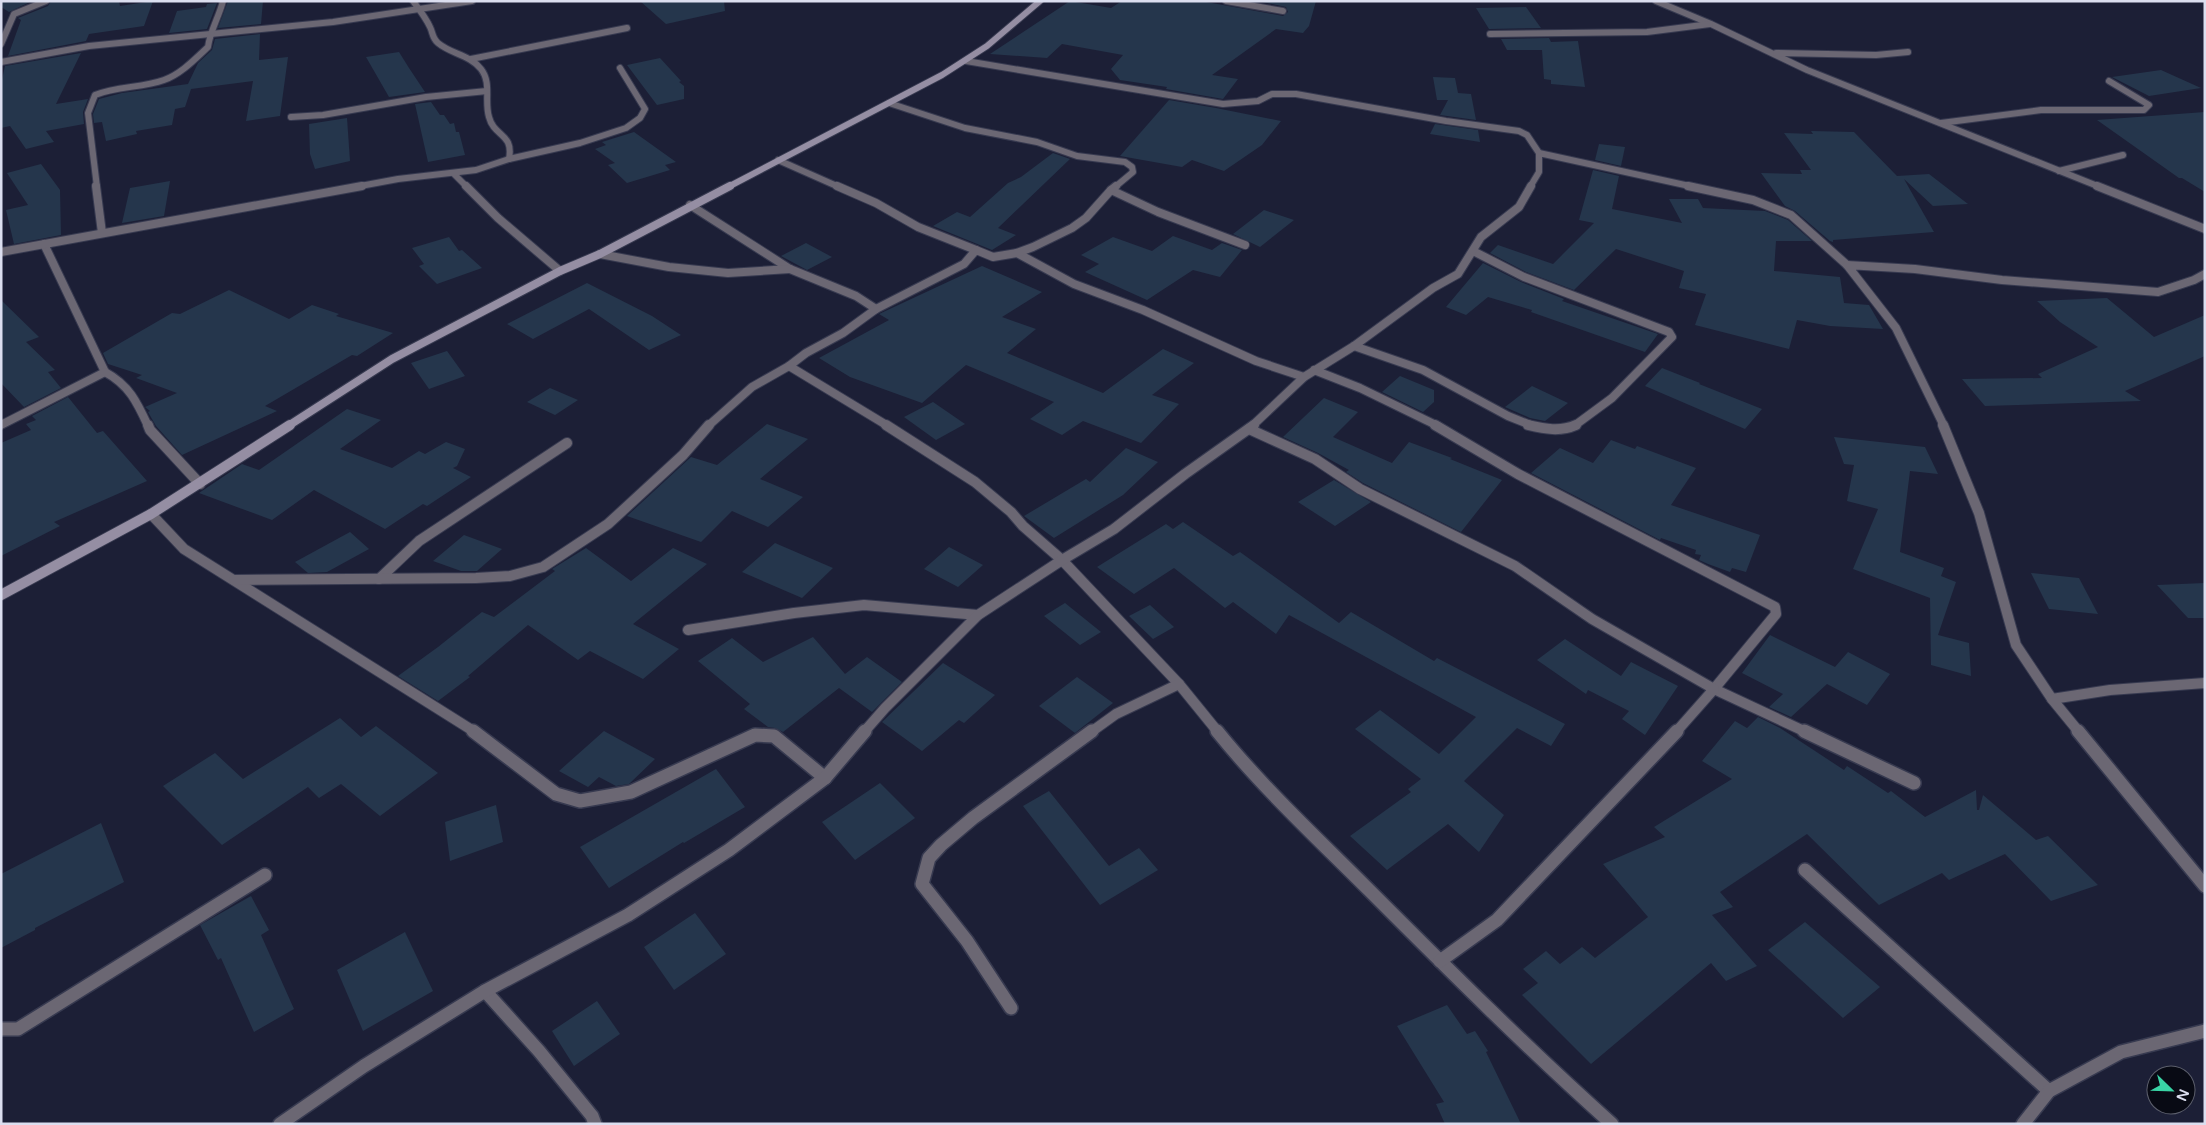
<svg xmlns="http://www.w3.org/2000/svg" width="2206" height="1125" viewBox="0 0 2206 1125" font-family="'Varela Round',sans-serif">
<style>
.building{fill:#25364c}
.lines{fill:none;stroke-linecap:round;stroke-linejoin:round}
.lane-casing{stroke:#373a50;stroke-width:16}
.street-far3-casing{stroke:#373a50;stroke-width:8}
.street-far2-casing{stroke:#373a50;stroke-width:10}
.street-far1-casing{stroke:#373a50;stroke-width:12}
.street-casing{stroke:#373a50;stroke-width:16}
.secondary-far2-casing{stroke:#373a50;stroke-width:8}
.secondary-far1-casing{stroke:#373a50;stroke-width:10}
.secondary-casing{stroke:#373a50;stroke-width:12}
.lane{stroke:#6b6773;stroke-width:13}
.street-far3{stroke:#6b6773;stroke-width:6}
.street-far2{stroke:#6b6773;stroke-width:8}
.street-far1{stroke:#6b6773;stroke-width:10}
.street{stroke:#6b6773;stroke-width:13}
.secondary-far2{stroke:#958ea3;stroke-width:6}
.secondary-far1{stroke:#958ea3;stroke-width:8}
.secondary{stroke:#958ea3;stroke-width:10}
</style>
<rect width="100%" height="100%" fill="#1c1f36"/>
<!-- building -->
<g class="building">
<path d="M1 1H32L9 12 1 7Z"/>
<path d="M51 1H119L120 6 153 1 144 26 89 34 86 41 8 56 21 20 18 18 48 6Z"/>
<path d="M228 1H263L261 24 218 28Z"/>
<path d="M640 1H724L725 11 666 24Z"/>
<path d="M1070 1 1111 8 1122 1H1201L1283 16 1288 12 1286 7 1258 1H1316L1309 26 1303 33 1276 29 1212 75 1238 79 1223 99 1166 89 1167 87 1120 80 1111 69 1123 55 1062 44 1047 58 990 54Z"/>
<path d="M217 3 207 29 169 33 177 11 206 7 207 4Z"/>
<path d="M1526 7 1541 28 1489 29 1476 8Z"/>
<path d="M260 34 259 60 288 57 280 116 246 121 253 81 191 89 185 107 175 109 172 125 136 131 137 134 106 141 102 122 94 123 93 114 99 99 122 93 188 84 198 63 212 50 215 39Z"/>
<path d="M1549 38 1551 42 1578 41 1585 87 1551 84V80L1544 79 1542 50H1507L1501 39Z"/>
<path d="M399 52 409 68 425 92 389 97 366 57Z"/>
<path d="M81 53 56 104 88 99 83 112 84 124 46 131 54 142 26 149 10 126 1 128V84L5 66Z"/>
<path d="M660 58 681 81 679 82 684 86V99L657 105 627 65Z"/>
<path d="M2161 70 2201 88 2149 96 2112 77Z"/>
<path d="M1433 77 1455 78 1458 93 1471 94 1476 120 1440 115 1448 100H1437Z"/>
<path d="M1169 100 1216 108 1281 121 1262 145 1224 171 1192 160 1182 167 1120 156Z"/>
<path d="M431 102 440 115H444L450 124 454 123 456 132H459L465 155 428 162 415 104Z"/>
<path d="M2205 112V192L2182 178H2179L2097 120Z"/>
<path d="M347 118 350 161 315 169 310 154 309 124Z"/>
<path d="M1435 124 1478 130 1480 142 1430 134Z"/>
<path d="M1811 131 1854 132 1897 176 1929 174 1968 204 1933 206 1904 179 1934 232 1833 240V242L1830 241 1795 211 1785 206 1761 173 1802 174 1800 170H1811L1784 133 1813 134Z"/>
<path d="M634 132 676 162 665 165 670 170 627 183 608 165 615 163 595 149 606 145 602 142Z"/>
<path d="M1599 144 1625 147 1621 166 1595 160Z"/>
<path d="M1053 153 1070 159 998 228 1016 235 992 250 933 226 957 212 970 217 1008 183 1021 177Z"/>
<path d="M41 164 60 190 61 235 14 244 6 210 28 205 7 173Z"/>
<path d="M1593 170 1619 176 1612 209 1682 223 1669 199H1698L1703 208 1765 211 1788 220 1812 241H1776L1774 271 1840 277 1844 303 1869 305 1883 329 1830 326 1797 320 1789 349 1695 325 1706 294 1679 288 1684 271 1616 249 1574 290 1526 272 1490 253 1498 245 1553 264 1594 223 1579 220Z"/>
<path d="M170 181 164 216 122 223 130 188Z"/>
<path d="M1264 210 1294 220 1260 247 1233 234Z"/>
<path d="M1173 236 1212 250 1222 243 1242 250 1220 277 1193 270 1147 300 1085 272 1099 264 1081 255 1113 237 1152 251Z"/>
<path d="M449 237 459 251 462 250 482 268 437 284 419 266 424 264 412 248Z"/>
<path d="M806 243 832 257 807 270 781 256Z"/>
<path d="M1483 263 1521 282 1564 299 1562 301 1658 334 1645 352 1531 312 1532 310 1488 297 1466 315 1446 307Z"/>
<path d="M982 266 1042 292 1002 317 1036 329 1007 353 1103 393 1163 349 1194 363 1152 395 1179 404 1141 443 1083 421 1062 435 1030 419 1054 402 966 365 922 403 850 377 819 358 889 320 879 314Z"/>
<path d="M587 283 652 316 681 335 649 350 589 309 533 339 507 324Z"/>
<path d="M229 290 289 319 312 305 339 314 336 316 393 333 357 356 352 355 265 406 277 411 182 455 156 426 148 412 150 411 145 407 177 393 136 378 142 375 108 364 103 353 172 313 180 314Z"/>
<path d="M2107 298 2154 337 2205 315V356L2125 391 2141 401 1985 406 1962 379 2042 378 2038 374 2098 347 2060 322 2037 301Z"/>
<path d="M1 300 39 337 26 342 55 370 48 372 61 388 24 407 1 383Z"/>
<path d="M447 351 465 376 429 389 411 363Z"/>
<path d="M1662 368 1700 383 1699 384 1762 409 1745 429 1645 386Z"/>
<path d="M1400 376 1434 390V402L1423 412 1382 392Z"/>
<path d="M1532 386 1568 403 1545 421 1530 418 1505 407Z"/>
<path d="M550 388 578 400 555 415 527 402Z"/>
<path d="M68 397 97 433 103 431 147 481 54 522 60 526 1 556V443L31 430 26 424 36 420 32 416Z"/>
<path d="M1324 398 1358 412 1333 437 1392 463 1409 442 1452 458 1450 459 1502 480 1461 532 1363 483 1346 472 1349 470 1318 453 1283 437Z"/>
<path d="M933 402 965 424 936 440 904 417Z"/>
<path d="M347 409 381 420 340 449 392 468 419 451 425 454 446 442 465 449 457 466 453 468 471 477 427 506 423 504 385 529 314 490 272 520 199 493 242 464 259 470Z"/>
<path d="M767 424 808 439 760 479 803 497 768 527 732 511 701 542 627 516 691 457 717 465Z"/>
<path d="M1834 437 1925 447 1938 474 1910 471 1900 552 1944 568 1941 576 1956 582 1938 635 1969 643 1971 676 1931 665 1930 598 1853 569 1878 509 1847 501 1854 465 1844 464Z"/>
<path d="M1611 440 1635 449 1637 446 1696 468 1671 505 1760 535 1746 572 1732 568 1730 572 1708 564 1699 560 1701 555 1695 554 1696 550 1661 538 1660 540 1531 473 1560 448 1593 463Z"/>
<path d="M1126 448 1158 462 1123 495 1054 538 1024 516 1086 479 1090 482Z"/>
<path d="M1334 480 1371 502 1335 526 1298 502Z"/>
<path d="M1183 522 1233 556 1240 552 1339 623 1351 612 1434 661 1437 658 1565 724 1551 746 1517 728 1464 781 1504 815 1479 852 1448 824 1387 870 1350 836 1411 792 1408 789 1421 779 1355 729 1380 710 1439 754 1476 717 1289 615 1276 634 1233 602 1225 608 1174 568 1134 594 1097 567 1166 524 1173 529Z"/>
<path d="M350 532 369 549 327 572 308 573 295 562Z"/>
<path d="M464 535 502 549 477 571H461L433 561Z"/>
<path d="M775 543 833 568 802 598 742 572Z"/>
<path d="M949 547 983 565 958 587 924 569Z"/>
<path d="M586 548 631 581 673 548 707 564 633 624 679 649 643 679 590 651 578 660 528 625 468 676 470 677 438 701 398 676 438 647 482 612 494 617 555 571 552 569Z"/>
<path d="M2031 573 2079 578 2098 614 2049 609Z"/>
<path d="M2205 583V618H2188L2157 585Z"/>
<path d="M1065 603 1101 632 1080 645 1044 616Z"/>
<path d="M1150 605 1174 627 1153 639 1129 616Z"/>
<path d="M1770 635 1835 667 1848 652 1890 674 1867 705 1827 684 1791 717 1769 707 1783 694 1742 673Z"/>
<path d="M813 637 845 674 867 657 902 682 872 712 839 688 783 732 775 728 768 727 744 709 750 704 698 661 732 638 763 662Z"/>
<path d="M1565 639 1621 676 1631 662 1678 686 1645 735 1622 719 1629 711 1588 690 1586 694 1537 660Z"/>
<path d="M943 663 995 695 964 723 959 720 922 751 882 722Z"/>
<path d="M1077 677 1113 703 1075 733 1039 706Z"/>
<path d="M1758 717 1780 728 1844 770 1847 766 1888 793 1891 791 1925 817 1976 790 1977 810H1979L1983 795 2036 840 2048 836 2098 885 2051 901 2005 854 1949 880 1942 873 1879 905 1807 834 1720 892 1733 907 1712 915 1757 966 1726 981 1711 963 1591 1064 1522 995 1538 983 1523 969 1546 951 1560 964 1582 947 1595 958 1648 917 1603 864 1665 837 1654 827 1732 779 1702 761 1735 721 1747 728Z"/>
<path d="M340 718 361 737 376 726 438 773 380 816 341 784 319 798 308 787 222 845 163 786 215 753 243 779Z"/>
<path d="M604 731 655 759 629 784 616 786 599 777 588 787 559 771Z"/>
<path d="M716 769 745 807 684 843 683 842 609 888 580 847Z"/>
<path d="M880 783 915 818 855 860 822 822Z"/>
<path d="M1049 791 1109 866 1139 848 1158 870 1100 905 1023 806Z"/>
<path d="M496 805 503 842 450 861 445 822Z"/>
<path d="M101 823 124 882 35 928V930L1 948V874Z"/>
<path d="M251 896 269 930 261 935 294 1009 254 1032 221 958 218 960 200 925Z"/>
<path d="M695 913 726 954 674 990 644 947Z"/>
<path d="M1805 922 1880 987 1843 1018 1768 950Z"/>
<path d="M405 932 433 991 363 1031 337 970Z"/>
<path d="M597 1001 620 1034 574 1066 552 1031Z"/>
<path d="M1447 1005 1467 1034 1475 1031 1488 1051 1486 1052 1521 1124H1445L1436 1104 1444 1102 1397 1026Z"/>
</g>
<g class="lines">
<!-- lane casing -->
<g class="lane-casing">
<path id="lane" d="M1805 870 2049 1091"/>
</g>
<!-- street-far3 casing -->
<g class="street-far3-casing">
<g id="street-far3">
<path d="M413 1C419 9 426 18 430 27 433 33 432 38 438 43 451 54 470 55 481 69 492 83 484 101 489 117 494 137 514 133 509 159"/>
<path d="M1226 1 1283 11"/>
<path d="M1656 1 1711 24 1807 70 2100 187"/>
<path d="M1490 34 1647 32 1710 24"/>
<path d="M1 44 14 14 46 1"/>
<path d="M1776 53 1876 55 1908 52"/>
<path d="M471 59 627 28"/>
<path d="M966 61 1223 104 1258 101 1272 94H1296L1446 121 1519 131 1527 135 1539 153"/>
<path d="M1 62 89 46 333 22 472 1"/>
<path d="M889 103 965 128 1037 142 1077 156 1125 162 1132 167 1133 172 1115 187"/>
<path d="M291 117 323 115 426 97 487 91"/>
<path d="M1941 123 2041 110H2144L2149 105 2109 81"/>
<path d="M778 160 839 187"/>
<path d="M2059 171 2123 155"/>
<path d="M454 174 467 187"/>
<path d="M97 187 88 113 95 95C117 86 142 88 164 80 181 74 195 59 208 47 210 31 219 17 223 1"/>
<path d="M355 187 398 179 476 170 509 159 580 143 626 128 640 118 645 109 620 68"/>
<path d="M1530 187 1539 172V153L1694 187"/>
</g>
</g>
<!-- street-far2 casing -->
<g class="street-far2-casing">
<g id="street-far2">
<path d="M96 186 102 233"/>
<path d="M466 186 498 218 560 271"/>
<path d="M837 186 876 203 918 227 976 250"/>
<path d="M1116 186 1111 190 1158 212 1245 245"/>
<path d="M1688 186 1753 200 1791 215 1847 265"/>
<path d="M2097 186 2205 229"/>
<path d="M690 205 790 269 856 296 876 309"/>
<path d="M44 244 105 372"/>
<path d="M1473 251 1524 277 1669 332 1672 337 1612 398 1574 426"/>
<path d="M1 252 362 186"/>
<path d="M1017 253 1074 284 1143 310 1256 361 1304 377"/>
<path d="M600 254 669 267 728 273 790 269"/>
<path d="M1354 346 1423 370 1508 416 1533 426"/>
<path d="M1314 370 1360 388 1438 426"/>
<path d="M1 425 105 372C129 385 137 402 148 426"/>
<path d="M708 426 752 387 789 366"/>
<path d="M888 426 789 366 806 353 843 333 876 309 964 264 976 250 993 257 1017 253 1033 247 1072 228 1086 218 1111 190"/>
<path d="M1252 426 1304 377 1354 346 1433 288 1458 274 1481 237 1519 207 1531 186"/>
<path d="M1944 426 1896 328 1847 265 1915 269 2002 280 2158 292 2194 280 2205 274"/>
</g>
</g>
<!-- street-far1 casing -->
<g class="street-far1-casing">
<g id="street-far1">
<path d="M148 425 150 430 200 484"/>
<path d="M886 425 975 482 1011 512 1023 526 1062 560 1179 684 1218 732"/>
<path d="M1435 425 1518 474 1775 607 1776 614 1714 689 1806 732"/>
<path d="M1528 425C1545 429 1560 432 1576 425"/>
<path d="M1943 425 1979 513 2016 645 2052 699 2110 690 2205 683"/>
<path d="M1249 429 1315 459 1360 489 1515 566 1592 619 1714 689 1676 732"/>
<path d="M151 514 184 549 475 732"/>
<path d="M379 579 419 541 567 443"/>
<path d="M234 580 476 578 510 576 543 567 608 524 683 455 709 425"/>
<path d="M688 630 794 613 864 605 978 615"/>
<path d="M2052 699 2079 732"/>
<path d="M864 732 885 708 978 615 1062 560 1114 529 1185 474 1254 425"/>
<path d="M1091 732 1116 714 1179 684"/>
</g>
</g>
<!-- street casing -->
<g class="street-casing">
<g id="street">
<path d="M473 731 556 794 580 801 631 792 755 735 774 736 825 778"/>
<path d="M1217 731C1263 788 1317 838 1369 890 1448 969 1528 1049 1612 1124"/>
<path d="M1804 731 1914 783"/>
<path d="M2078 731 2205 886"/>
<path d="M1440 961 1497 920 1677 731"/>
<path d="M485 991 539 1051 592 1116 595 1124"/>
<path d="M1011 1008 967 941 922 884 929 858 941 845 973 818 1092 731"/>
<path d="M1 1029H18L265 875"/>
<path d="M280 1124 364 1066 485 991 628 915 729 850 825 778 865 731"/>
<path d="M2023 1124 2049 1091 2121 1052 2205 1031"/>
</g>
</g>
<!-- secondary-far2 casing -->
<g class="secondary-far2-casing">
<path id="secondary-far2" d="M728 187 942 75 987 46 1040 1"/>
</g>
<!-- secondary-far1 casing -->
<g class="secondary-far1-casing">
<path id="secondary-far1" d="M288 426 392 359 560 271 600 254 730 186"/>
</g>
<!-- secondary casing -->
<g class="secondary-casing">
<path id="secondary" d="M1 595 151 514 290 425"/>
</g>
<!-- lane -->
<use href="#lane" class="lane"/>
<!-- street-far3 -->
<use href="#street-far3" class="street-far3"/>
<!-- street-far2 -->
<use href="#street-far2" class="street-far2"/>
<!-- street-far1 -->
<use href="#street-far1" class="street-far1"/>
<!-- street -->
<use href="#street" class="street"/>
<!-- secondary-far2 -->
<use href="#secondary-far2" class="secondary-far2"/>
<!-- secondary-far1 -->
<use href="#secondary-far1" class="secondary-far1"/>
<!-- secondary -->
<use href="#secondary" class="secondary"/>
</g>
<!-- border -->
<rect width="2206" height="1125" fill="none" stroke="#dbdeef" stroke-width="5"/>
<!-- north arrow -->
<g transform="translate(2171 1090) rotate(113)"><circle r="24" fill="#080a14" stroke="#5c5f6c"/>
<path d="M0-4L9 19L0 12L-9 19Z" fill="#39d4a5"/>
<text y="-8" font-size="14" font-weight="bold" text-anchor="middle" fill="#dbdeef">N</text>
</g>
</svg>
